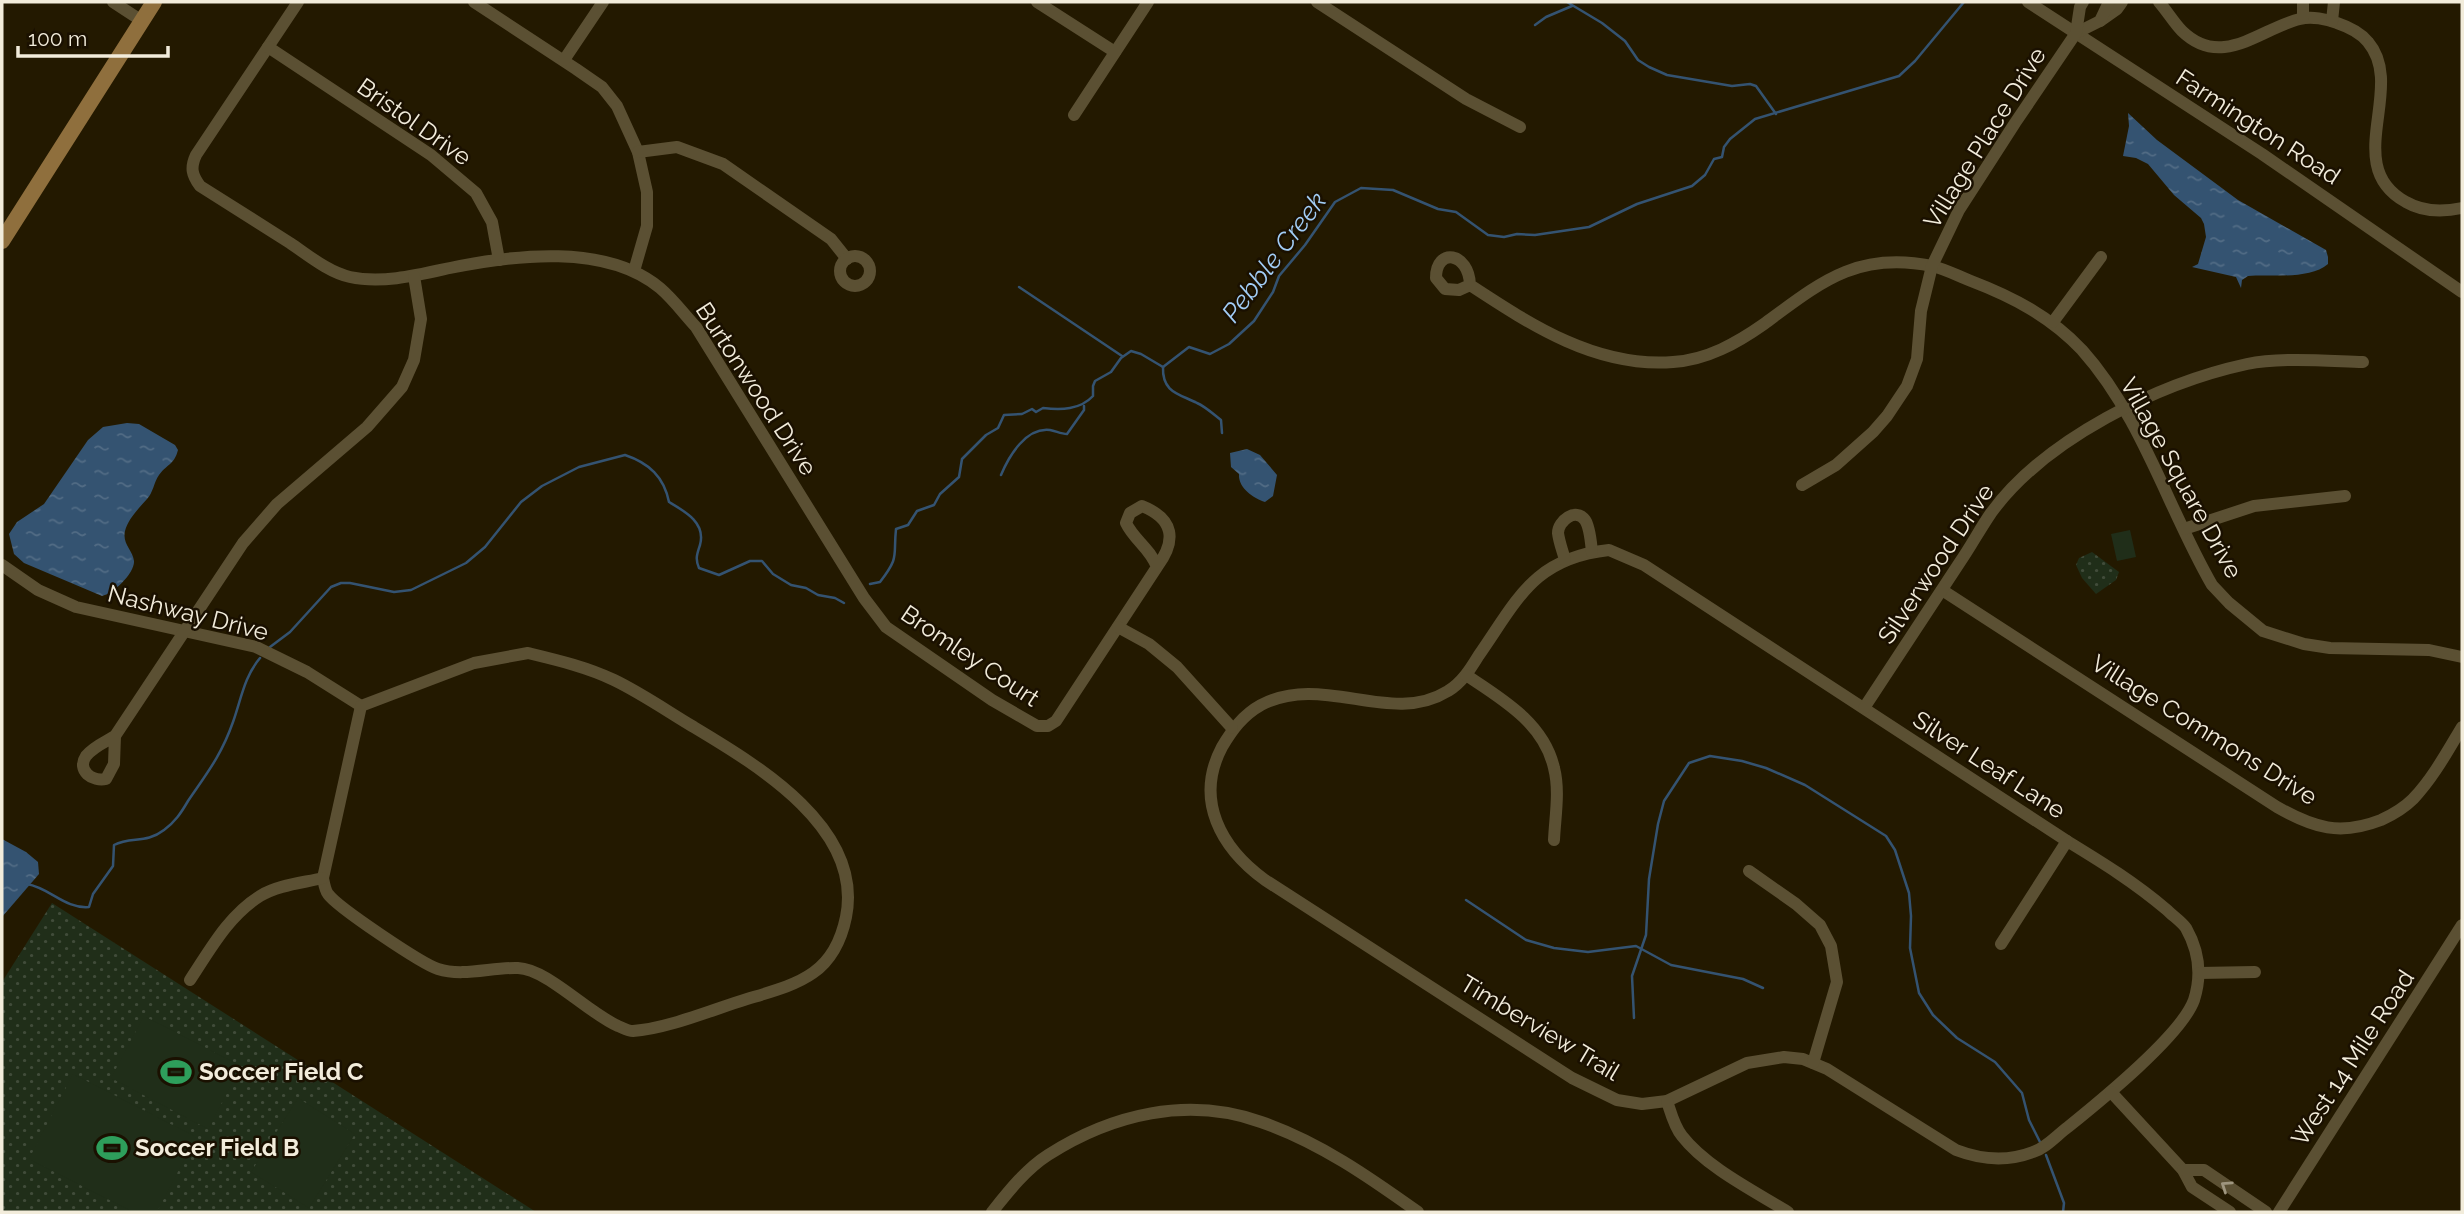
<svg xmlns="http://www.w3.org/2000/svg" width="2464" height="1214" viewBox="0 0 2464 1214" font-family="Raleway,sans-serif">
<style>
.grass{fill:url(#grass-dots)}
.pitch{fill:#202e19}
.water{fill:url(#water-ripples)}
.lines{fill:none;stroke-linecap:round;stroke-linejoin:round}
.stream{stroke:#345371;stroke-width:2.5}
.minor{stroke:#5b5033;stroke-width:12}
.major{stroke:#8f6f3d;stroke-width:16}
.oneway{stroke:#9f967f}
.labels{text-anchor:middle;stroke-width:5;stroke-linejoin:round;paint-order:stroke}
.street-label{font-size:24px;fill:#f2ecdb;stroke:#1a1000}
.poi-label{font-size:24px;font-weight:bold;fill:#f2ecdb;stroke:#1a1000;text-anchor:start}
.water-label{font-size:26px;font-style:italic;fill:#a2cdf6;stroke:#1a1000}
</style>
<defs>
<pattern id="grass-dots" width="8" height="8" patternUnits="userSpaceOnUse" patternTransform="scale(1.75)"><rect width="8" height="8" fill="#202e19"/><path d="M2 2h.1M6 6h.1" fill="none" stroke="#414c3a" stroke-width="1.8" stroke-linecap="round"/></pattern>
<pattern id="water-ripples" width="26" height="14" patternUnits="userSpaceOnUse" patternTransform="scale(1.75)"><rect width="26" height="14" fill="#345371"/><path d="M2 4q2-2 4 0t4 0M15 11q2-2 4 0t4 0" fill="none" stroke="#526c85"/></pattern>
</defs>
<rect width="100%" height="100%" fill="#231900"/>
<!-- grass -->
<g class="grass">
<path d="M2092 552 2119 572 2116 580 2096 594 2082 578 2076 565 2079 558Z"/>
<path d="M52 903 536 1212H2V982Z"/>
</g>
<!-- pitch -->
<g class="pitch">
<path d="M2130 530 2136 557 2117 561 2111 534Z"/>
<path d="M144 1016 241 1066 208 1129 111 1078Z"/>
<path d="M73 1074 196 1137 157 1212H133L29 1159Z"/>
<path d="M298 1098 355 1134 309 1208 251 1172Z"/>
</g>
<!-- water -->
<g class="water">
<path d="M2128 113 2157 140 2238 200 2326 250 2328 257V264C2309 280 2272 274 2248 276L2242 280 2241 288 2236 277 2192 267 2198 264 2206 237 2204 224 2201 218 2174 195 2148 164 2136 158 2123 156 2129 126Z"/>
<path d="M127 423 139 424 175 445 178 450C174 465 168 463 159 475 154 482 153 493 147 499 139 508 128 519 125 531 122 544 133 550 134 561 135 573 113 594 102 596L24 563 14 554 9 534 17 522 44 504 88 440 103 427Z"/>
<path d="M1247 449 1260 455 1277 475 1273 496 1265 502C1253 498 1238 488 1239 474L1231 467 1230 453Z"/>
<path d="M2 839 26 852 38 862 39 874 2 917Z"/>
</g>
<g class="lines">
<!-- stream -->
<g class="stream">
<path d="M1567 2 1602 23 1625 41 1638 60 1649 67 1667 75 1732 86 1750 84 1756 86 1776 114"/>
<path d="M1535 25 1546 17 1572 6"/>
<path d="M1019 287 1122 356"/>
<path d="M1163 367 1189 347 1210 354 1229 344 1254 321 1273 292 1279 276 1305 245 1335 202 1361 188 1393 190 1438 209 1456 212 1488 235 1504 237 1517 234 1535 235 1589 227 1637 204 1692 186 1705 175 1714 159 1722 157 1724 147 1730 139 1755 119 1899 76 1915 61 1964 2"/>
<path d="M1163 367C1162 393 1180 394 1197 403 1206 407 1213 414 1221 420L1222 433"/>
<path d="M1001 475C1009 456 1026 427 1050 430 1056 431 1061 434 1067 434L1084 410V406"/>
<path d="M870 584 880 582C900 556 893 557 896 529L908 525 917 511 934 505 940 494 959 477 962 459 986 435 998 428 1004 415 1022 414 1032 409 1036 412 1043 408C1061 410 1080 410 1093 396V386L1095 381 1111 372 1121 358 1131 351 1141 354 1163 367"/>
<path d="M270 647 290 632 331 587 341 583H350L394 592 411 590 466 563 485 547 521 502 542 486 579 467 625 455C649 463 664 477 669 502 686 512 706 523 700 545 697 554 695 559 699 568L719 575 750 561H762L773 574 791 585 806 588 818 595 835 598 844 603"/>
<path d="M27 884C50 888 65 909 89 907L93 894 113 866 114 845C131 836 146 844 164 830 175 822 181 813 188 801 207 773 221 756 233 722 241 700 244 677 260 658"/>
<path d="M1466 900 1526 940 1554 948 1588 952 1636 946 1671 965 1743 979 1763 988"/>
<path d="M1634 1018 1632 976 1646 935 1649 879 1658 824 1664 801 1689 763 1710 756 1742 761 1766 768 1805 785 1886 836 1895 850 1909 893 1911 916 1910 948 1919 993 1933 1015 1957 1038 1995 1062 2022 1093 2029 1120 2040 1142"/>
<path d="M2046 1155 2064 1203 2063 1212"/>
</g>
<!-- minor -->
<g class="minor">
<path d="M113 2 142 21"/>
<path d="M298 2 196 155C190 168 192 175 200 186 230 205 260 224 290 243 308 255 328 272 350 277 382 284 418 275 450 268 513 255 606 243 660 288 673 299 684 314 696 327L864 598 886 627 992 700 1037 726H1048L1056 721 1157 567C1150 548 1134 540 1126 523L1130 513 1142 506C1174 519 1177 540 1157 567"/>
<path d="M474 2 576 69 602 87 617 106 638 152 647 192V226L634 271"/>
<path d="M1037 2 1115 52"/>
<path d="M1317 2 1466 99 1520 127"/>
<path d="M2028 2 2262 154 2462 292"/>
<path d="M2159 2C2167 11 2174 23 2182 31 2222 70 2261 28 2300 19 2311 16 2327 19 2337 23 2349 27 2360 32 2368 42 2407 88 2340 166 2406 202 2423 212 2443 212 2462 208"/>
<path d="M2303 18V2"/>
<path d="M2100 21 2117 9 2122 2"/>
<path d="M2332 21 2334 2"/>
<path d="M2076 33 2100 21 2109 2"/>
<path d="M268 47 431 155 476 193 492 222 499 260"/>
<path d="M564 60 603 2"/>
<path d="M1074 115 1148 2"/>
<path d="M638 152 677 147 723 164 831 239 847 259"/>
<circle cx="855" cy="271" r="15"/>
<path d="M1470 285 1459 290 1445 289 1436 278C1436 247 1469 252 1470 285 1531 325 1596 368 1673 362 1707 360 1737 343 1764 324 1821 282 1857 251 1932 266 1945 269 1958 276 1971 281 2013 297 2051 317 2082 350 2142 417 2168 509 2212 585L2229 603 2263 631 2304 644 2330 648 2429 650 2462 657"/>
<path d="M2053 322 2101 257"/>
<path d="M1802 485 1836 465 1873 432 1887 416 1907 386 1917 359 1921 311 1932 266 1959 210 2015 123 2076 33 2080 7 2083 2"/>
<path d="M2184 529 2254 506 2345 496"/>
<path d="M1609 550 1644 565 2067 841C2103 863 2134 882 2167 910 2173 916 2182 922 2186 928 2199 951 2202 975 2194 1000 2181 1036 2099 1102 2068 1127 2057 1135 2046 1148 2033 1152 2007 1162 1982 1160 1956 1150L1827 1069 1803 1059 1784 1057 1747 1063 1667 1101 1642 1104 1617 1100 1572 1078 1265 880C1221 848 1194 800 1222 747 1232 730 1243 715 1261 705 1324 672 1390 727 1448 691 1462 683 1471 668 1479 655 1518 599 1534 558 1609 550Z"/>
<path d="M1565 560C1563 552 1559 542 1558 533 1558 521 1576 507 1585 520 1590 527 1591 543 1592 552"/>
<path d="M2 565 38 590 76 607 256 647 307 672 361 706"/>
<path d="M1942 590 2277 807C2314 828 2340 836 2381 820 2392 815 2404 808 2413 799 2433 778 2447 752 2462 727"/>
<path d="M1118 627 1149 644 1177 667 1232 728"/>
<path d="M528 653C557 660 587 667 614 680 641 693 667 711 692 726 757 765 864 828 846 917 834 976 797 984 747 999 714 1009 667 1029 633 1031 628 1031 623 1028 618 1026 588 1013 547 969 518 968 492 967 463 977 438 969 422 964 337 907 328 894 325 890 324 883 323 878L361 706 474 663Z"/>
<path d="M1466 675C1502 699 1544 723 1554 768 1560 791 1555 817 1554 840"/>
<path d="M1864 708C1896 659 1928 611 1960 562 1971 546 1980 529 1991 513 2045 439 2159 383 2247 364 2281 357 2328 361 2363 362"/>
<path d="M115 736 114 764 106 779C93 782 76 771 86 756 93 747 105 742 115 736L243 543 277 504 367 427 402 387 414 360 421 319 414 276"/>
<path d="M1749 871 1796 904 1820 925 1831 946 1837 982 1813 1063"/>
<path d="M2001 944 2067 841"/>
<path d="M2199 973 2255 972"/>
<path d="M190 980C210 950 228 916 260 896 278 885 302 883 323 878"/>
<path d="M2111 1092 2183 1170 2192 1187 2230 1212"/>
<path d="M1667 1101C1671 1113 1674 1126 1682 1136 1706 1167 1754 1191 1788 1212"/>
<path d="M2183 1170H2204L2266 1212"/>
<path d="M992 1212C1008 1192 1026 1169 1048 1155 1112 1114 1188 1096 1261 1122 1319 1142 1369 1177 1418 1212"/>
<path d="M2279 1212 2462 925"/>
</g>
<!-- major -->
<path class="major" d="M2 241 154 2"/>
</g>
<!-- one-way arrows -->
<defs><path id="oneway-chevron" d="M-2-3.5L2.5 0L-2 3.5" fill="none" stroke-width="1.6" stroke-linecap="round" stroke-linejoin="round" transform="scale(1.75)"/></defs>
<use class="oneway" href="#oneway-chevron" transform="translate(2226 1186) rotate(-146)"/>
<!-- icons -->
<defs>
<g id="stadium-bare" transform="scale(2.415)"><path d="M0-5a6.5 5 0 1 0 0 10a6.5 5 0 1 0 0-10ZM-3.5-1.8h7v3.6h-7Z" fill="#2e9e5b" stroke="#1a1000" stroke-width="2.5" paint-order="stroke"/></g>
</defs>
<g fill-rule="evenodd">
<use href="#stadium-bare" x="176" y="1072"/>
<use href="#stadium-bare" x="112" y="1148"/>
</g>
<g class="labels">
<!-- street labels -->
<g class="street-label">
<text transform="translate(414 122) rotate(35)" y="8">Bristol Drive</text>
<text transform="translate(2258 127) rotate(33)" y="8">Farmington Road</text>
<text transform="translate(1985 138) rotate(-58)" y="8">Village Place Drive</text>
<text transform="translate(756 389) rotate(57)" y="8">Burtonwood Drive</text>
<text transform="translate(2181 478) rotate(61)" y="8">Village Square Drive</text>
<text transform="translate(1936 564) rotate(-56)" y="8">Silverwood Drive</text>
<text transform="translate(188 613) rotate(14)" y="8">Nashway Drive</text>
<text transform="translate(970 656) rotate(34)" y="8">Bromley Court</text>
<text transform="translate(2204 730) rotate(32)" y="8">Village Commons Drive</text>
<text transform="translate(1989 765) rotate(33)" y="8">Silver Leaf Lane</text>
<text transform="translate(1540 1028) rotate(31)" y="8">Timberview Trail</text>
<text transform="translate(2353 1058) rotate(-57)" y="8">West 14 Mile Road</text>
</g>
<!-- poi labels -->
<g class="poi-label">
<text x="199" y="1080">Soccer Field C</text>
<text x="135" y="1156">Soccer Field B</text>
</g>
<!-- water labels -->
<g class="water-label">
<text transform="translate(1274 257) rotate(-53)" y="9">Pebble Creek</text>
</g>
</g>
<!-- border -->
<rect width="2464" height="1214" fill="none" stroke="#f2ecdb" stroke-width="7"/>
<!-- scale -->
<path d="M18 46v10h150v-10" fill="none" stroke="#f2ecdb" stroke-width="3.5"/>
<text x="28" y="46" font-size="21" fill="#f2ecdb" stroke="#1a1000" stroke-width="5" paint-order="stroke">100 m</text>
</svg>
